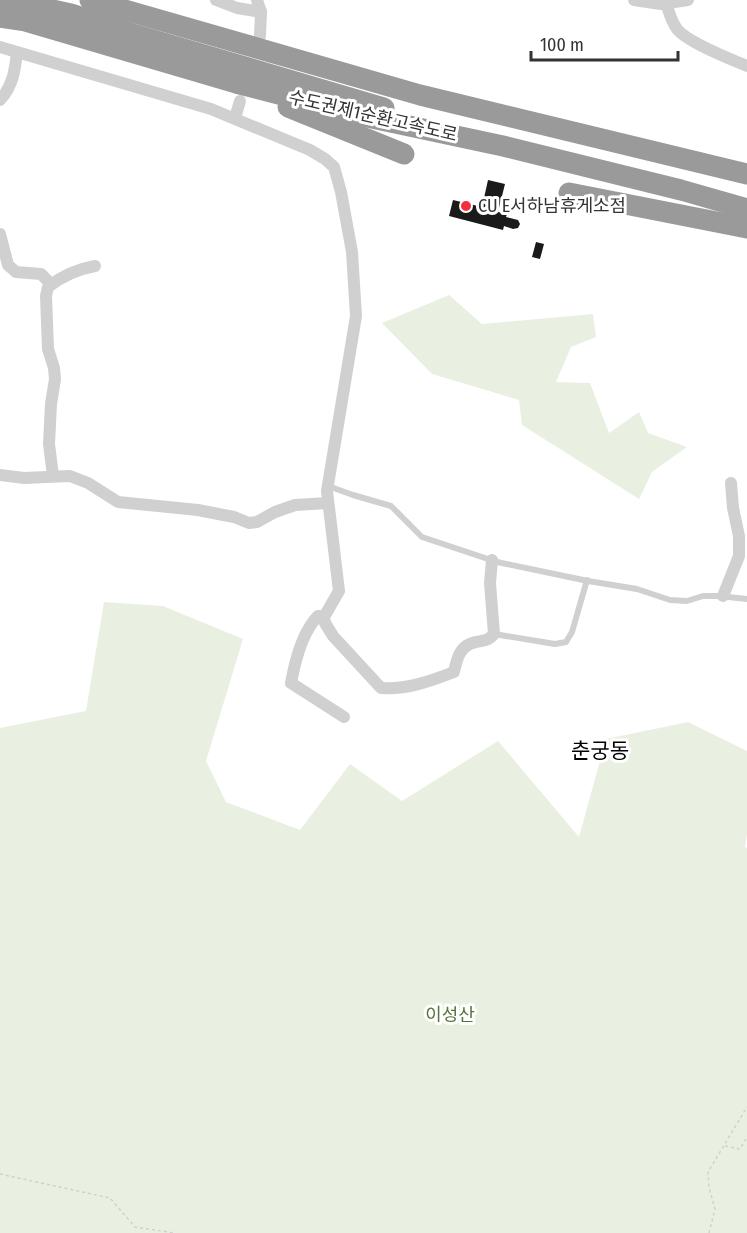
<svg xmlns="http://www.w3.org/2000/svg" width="747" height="1233" viewBox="0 0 747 1233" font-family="'Fira Sans Condensed','Noto Sans KR',sans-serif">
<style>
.green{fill:#e9f0e1}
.building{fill:#1a1a1a}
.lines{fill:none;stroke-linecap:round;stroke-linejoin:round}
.path{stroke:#d0d0d0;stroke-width:1.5;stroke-dasharray:3 3;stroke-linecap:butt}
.service{stroke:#d0d0d0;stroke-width:6}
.minor{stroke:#d0d0d0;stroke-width:12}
.motorway{stroke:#9a9a9a;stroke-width:21}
.poi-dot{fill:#f02f3d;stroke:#fff;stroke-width:2}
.labels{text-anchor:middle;stroke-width:6;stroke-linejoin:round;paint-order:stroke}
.street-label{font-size:18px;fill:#333;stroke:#fff}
.poi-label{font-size:18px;fill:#333;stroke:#fff;text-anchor:start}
.park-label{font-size:18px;fill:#56733c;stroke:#fff}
.quarter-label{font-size:21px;fill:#000;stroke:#fff}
</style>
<rect width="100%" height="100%" fill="#fff"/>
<!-- green -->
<g class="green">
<path d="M449 295 482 324 593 314 596 337 571 347 556 382 590 383 609 433 639 412 648 433 687 447 652 472 639 499 522 425 519 400 432 374 382 323Z"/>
<path d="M104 602 163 606 243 639 206 761 226 802 300 830 350 764 402 801 498 741 579 837 606 739 688 722 747 751V835L745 847 747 848V1233H0V728L86 711Z"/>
</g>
<!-- building -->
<g class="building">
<path d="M488 180 505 184 498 212 507 214 506 217 518 220 520 224 518 228 513 229 504 226 503 230 449 216 453 200 482 207Z"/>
<path d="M536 242 544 244 540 259 532 257Z"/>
</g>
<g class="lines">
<!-- path -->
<g class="path">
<path d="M725 1146 740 1149 747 1137"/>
<path d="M0 1174 110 1198 135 1227 175 1233"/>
<path d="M709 1233 715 1209 709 1187 708 1172 747 1107"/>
</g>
<!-- service -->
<g class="service">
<path d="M328 486 353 495 391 506 422 537 497 562 588 581 637 589 670 600 687 601 703 596H719L747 599"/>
<path d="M494 634 555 644 566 642 572 632 587 580"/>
</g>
<!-- minor -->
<g class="minor">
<path d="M216 0 237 8 261 12 257 0"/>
<path d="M634 0 661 4 688 0"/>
<path d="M666 3C669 12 671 21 677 29 687 42 730 59 747 66"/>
<path d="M260 36 261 12"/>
<path d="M0 47 211 109 310 150 325 159 334 167 341 192 352 252 356 316 327 491 339 591 324 617 325 623 333 636 381 688C406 690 431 681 454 672 457 658 460 645 476 642 485 640 488 641 494 634L490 583 492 560"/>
<path d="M0 100C13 86 15 70 17 52"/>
<path d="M235 118 240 101"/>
<path d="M0 234 8 265 16 272 41 274 51 284"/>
<path d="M0 475 24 478 70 476 88 483 118 502 198 510 234 517 249 523 257 522 275 512 295 505 328 503"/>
<path d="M53 476 49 444 51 404 55 379 54 368 48 349 46 296 48 287C62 276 78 269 95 266"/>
<path d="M723 596 739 556V536L733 508 731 483"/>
<path d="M324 617 318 616C302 632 295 661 291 683L344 717"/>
</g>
<!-- motorway -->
<g class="motorway">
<path d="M7 0 71 14 133 34 384 108"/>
<path d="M90 0 420 95 747 174"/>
<path d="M0 17 25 21 236 83 367 117 503 146 681 190 747 209"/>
<path d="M288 107 404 154"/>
<path d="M569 193 747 228"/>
</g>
</g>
<!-- markers -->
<circle class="poi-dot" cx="466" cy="206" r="6"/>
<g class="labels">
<!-- street labels -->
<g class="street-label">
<text transform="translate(373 116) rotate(13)" y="6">수도권제1순환고속도로</text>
</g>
<!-- poi labels -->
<g class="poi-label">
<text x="478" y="212">CU E서하남휴게소점</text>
</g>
<!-- park labels -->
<g class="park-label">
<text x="450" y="1021">이성산</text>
</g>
<!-- quarter labels -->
<g class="quarter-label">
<text x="600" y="758">춘궁동</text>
</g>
</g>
<!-- scale -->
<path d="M531 51v9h147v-9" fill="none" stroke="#333333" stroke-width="3"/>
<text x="540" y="51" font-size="18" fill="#333333" stroke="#ffffff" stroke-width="4.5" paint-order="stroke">100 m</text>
</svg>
